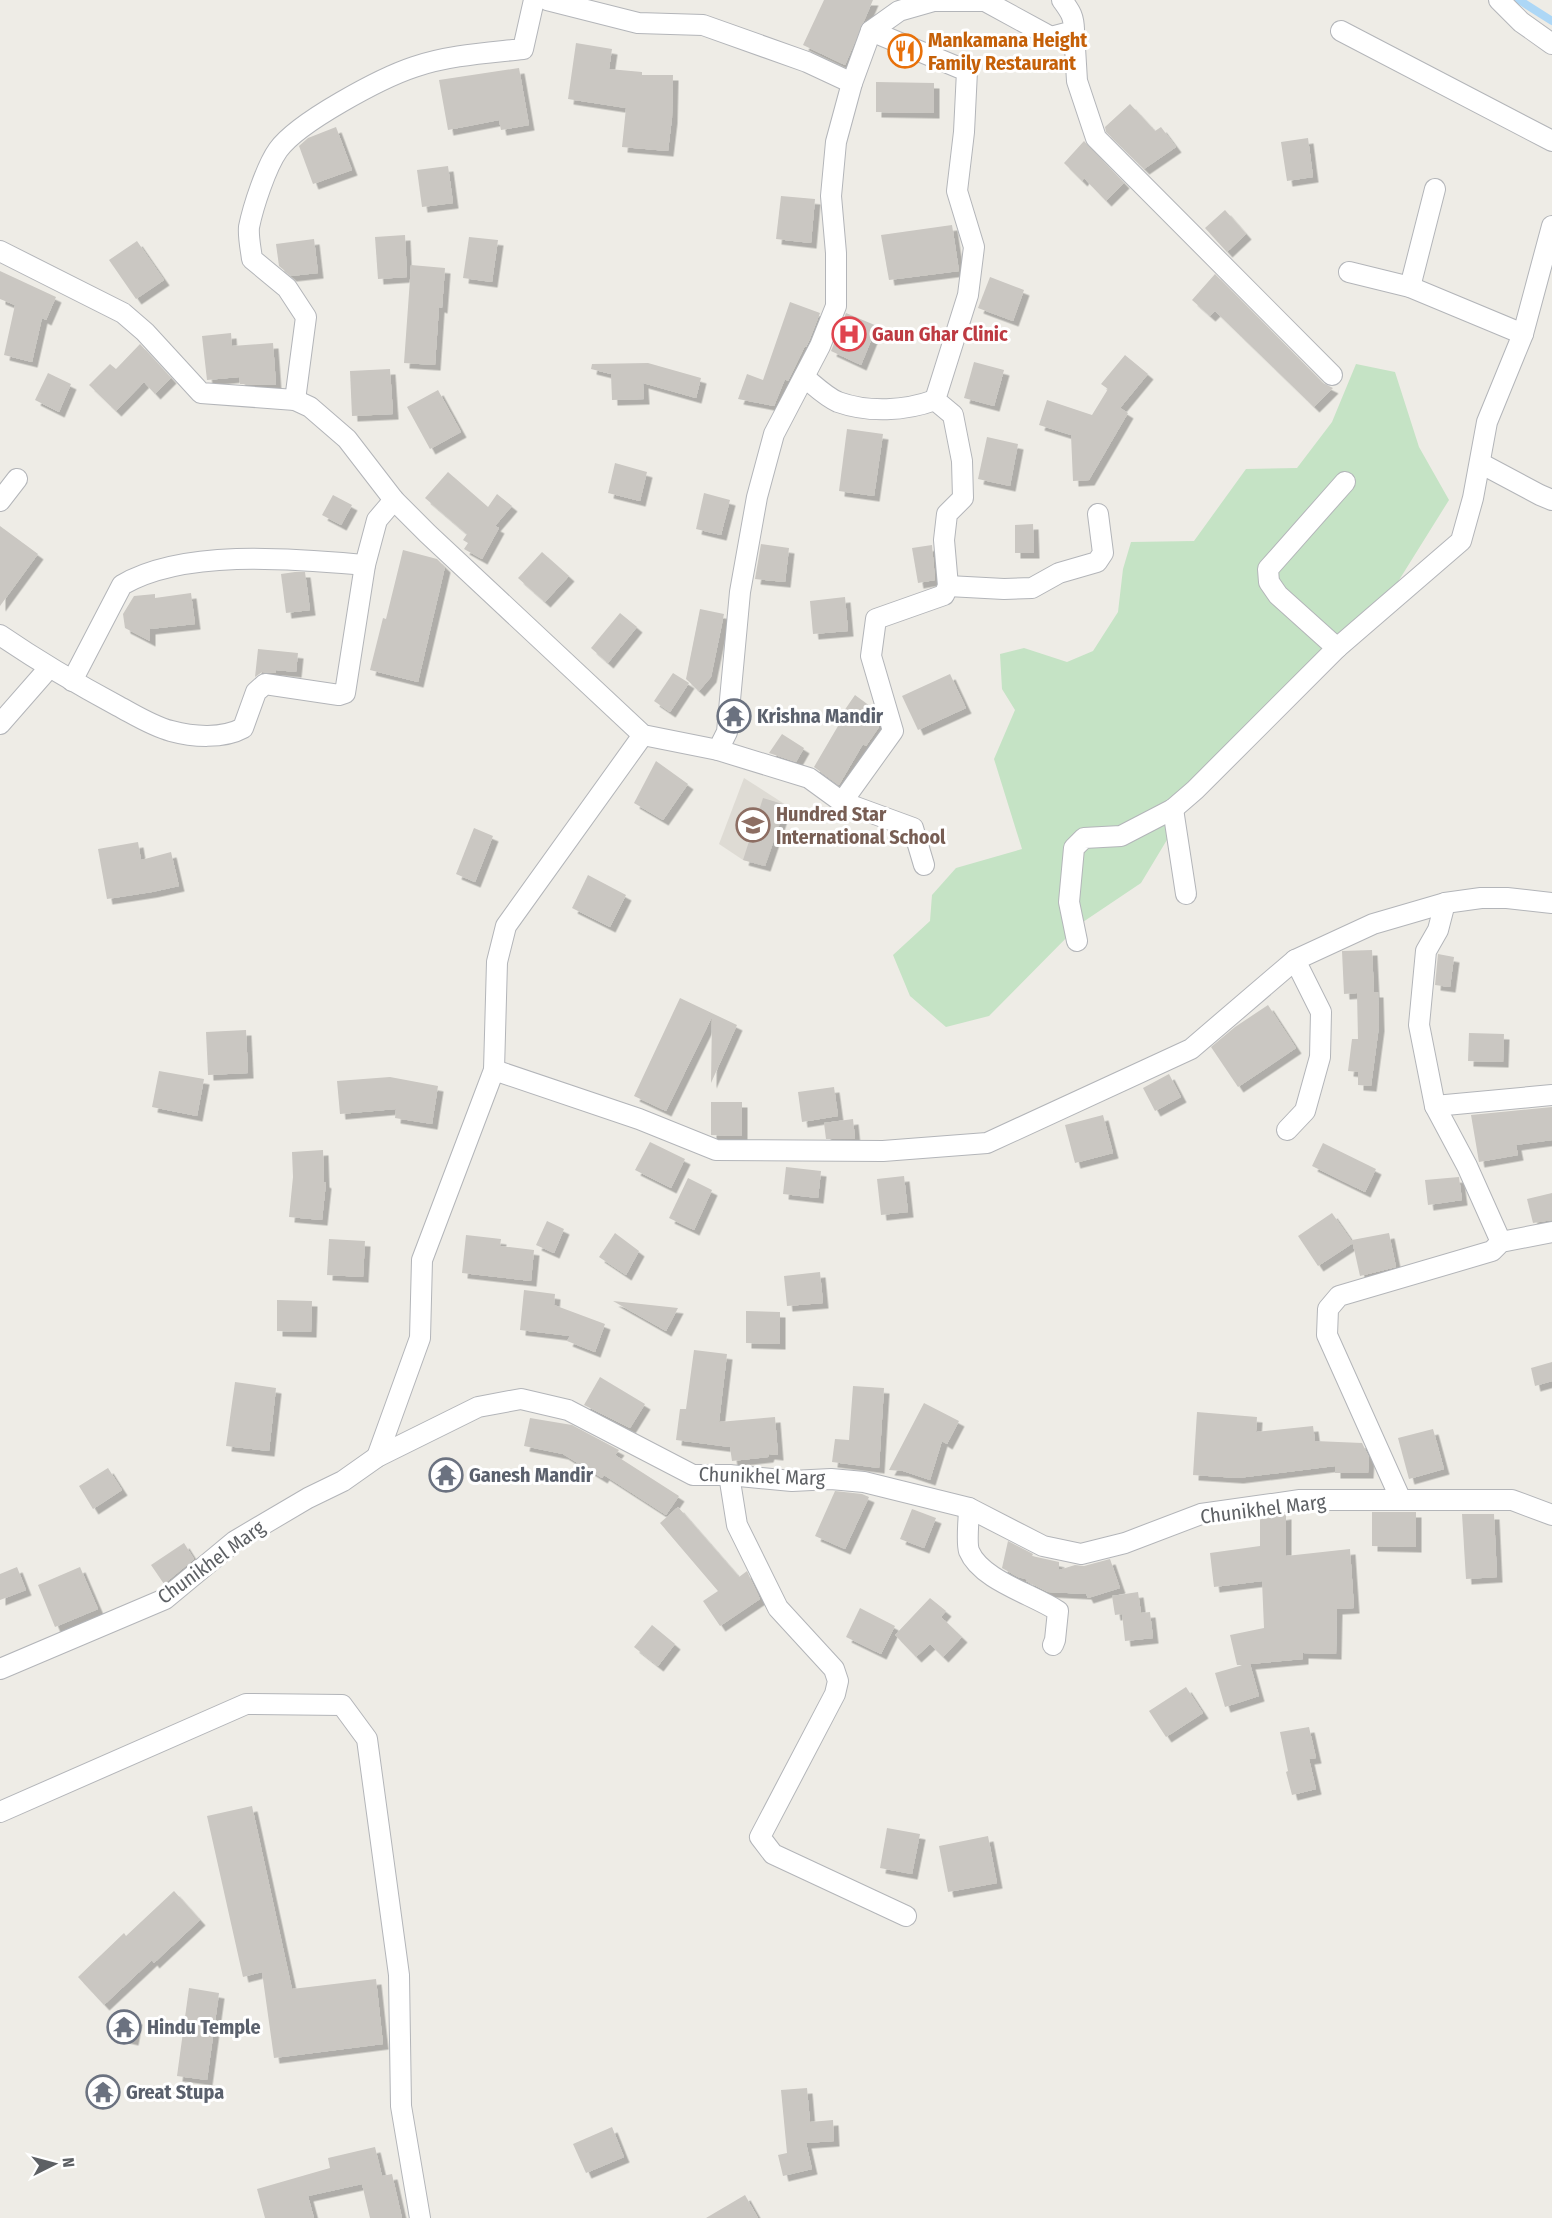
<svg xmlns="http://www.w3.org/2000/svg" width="1552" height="2218" viewBox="0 0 1552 2218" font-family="'Fira Sans Condensed',sans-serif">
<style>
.education{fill:#dedbd4}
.green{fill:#c5e3c5}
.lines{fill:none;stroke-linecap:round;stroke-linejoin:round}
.stream{stroke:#add7f6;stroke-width:8}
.building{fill:#cac7c2;filter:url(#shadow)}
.street-casing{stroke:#b3b5b9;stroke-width:22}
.street{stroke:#fff;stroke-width:20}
.labels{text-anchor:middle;stroke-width:6;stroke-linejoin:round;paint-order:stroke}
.food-label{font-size:20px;font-weight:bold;fill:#c56008;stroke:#fff;text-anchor:start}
.health-label{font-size:20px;font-weight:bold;fill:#be3a42;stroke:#fff;text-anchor:start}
.worship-label{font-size:20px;font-weight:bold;fill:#5b616d;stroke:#fff;text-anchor:start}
.education-label{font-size:20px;font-weight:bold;fill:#785e54;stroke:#fff;text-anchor:start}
.street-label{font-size:20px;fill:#5d6064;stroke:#fff}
</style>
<defs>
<filter id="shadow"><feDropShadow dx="5.5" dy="5.5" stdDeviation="0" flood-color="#0004"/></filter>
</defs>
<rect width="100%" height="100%" fill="#eeece6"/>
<!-- education -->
<path class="education" d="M744 778 786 805 765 866 743 860 719 844Z"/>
<!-- green -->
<path class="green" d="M1356 364 1395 372 1419 447 1449 500 1371 625 1194 795 1141 883 1080 924 989 1016 946 1027 910 996 893 955 930 921 932 895 956 868 1022 849 994 759 1015 710 1002 689 1000 654 1024 648 1067 662 1093 651 1118 612 1123 569 1131 542 1194 541 1246 469 1297 468 1332 422Z"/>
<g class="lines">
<!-- stream -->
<path class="stream" d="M1519 0 1552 21"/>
</g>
<!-- building -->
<g class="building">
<path d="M824 0H873L845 65 803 45Z"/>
<path d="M576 43 612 49 609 69 642 72V75H673L672 118 668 151 622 147 626 108 568 99Z"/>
<path d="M519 68 529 125 501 130 499 120 448 130 439 80Z"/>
<path d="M876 82 934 83V113L876 112Z"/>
<path d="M1130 104 1155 131 1161 127 1176 147 1144 169 1106 132 1105 127Z"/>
<path d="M336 127 352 170 313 184 299 146 308 138Z"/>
<path d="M1308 138 1313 177 1287 181 1281 142Z"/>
<path d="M1084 141 1124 183 1106 201 1084 178 1082 181 1064 163Z"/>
<path d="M448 166 453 203 422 207 417 170Z"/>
<path d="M781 196 815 199 811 243 776 239Z"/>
<path d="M1225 210 1246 234 1227 252 1205 228Z"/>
<path d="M952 225 959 271 889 280 881 235Z"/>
<path d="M405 235 407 277 378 279 375 237Z"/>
<path d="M469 237 498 240 492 282 463 278Z"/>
<path d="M314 239 318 273 291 276 279 266 276 244Z"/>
<path d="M137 241 164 280 136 299 109 260Z"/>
<path d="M411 265 445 268 442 308 439 307 435 365 404 363Z"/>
<path d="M0 271 56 297 46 320 42 318 32 362 4 355 15 305 0 299Z"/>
<path d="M1215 274 1323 383 1333 388 1314 407 1215 311 1210 316 1192 300Z"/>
<path d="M990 277 1024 290 1013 321 978 308Z"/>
<path d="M790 302 820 313 809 341 806 347 805 346 788 381 785 379 774 406 738 399 747 374 763 380Z"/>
<path d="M846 313 877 326 861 365 831 351Z"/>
<path d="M231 333 232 346 273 343 276 385 240 384 239 377 207 380 202 336Z"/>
<path d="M140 344 171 378 155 394 144 382 116 411 89 385 110 364 116 369Z"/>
<path d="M1125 355 1148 374 1120 408 1128 413 1089 480 1073 481 1071 435 1039 425 1047 400 1092 415 1108 389 1101 384Z"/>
<path d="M974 362 1004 370 994 406 964 398Z"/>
<path d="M648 363 701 378 696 398 643 383 644 399 612 400 611 374 591 369 592 364Z"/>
<path d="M390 369 393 414 352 416 350 371Z"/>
<path d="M48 373 71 384 59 412 35 400Z"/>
<path d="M438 390 461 432 430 449 407 407Z"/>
<path d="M847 429 883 434 874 496 839 491Z"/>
<path d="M987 437 1018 444 1010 486 978 479Z"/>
<path d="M615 463 647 472 640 501 608 493Z"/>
<path d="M448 472 488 507 497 494 512 506 495 526 499 528 482 559 464 549 468 543 463 540 467 534 425 498Z"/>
<path d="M704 493 730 500 721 535 696 529Z"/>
<path d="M333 495 352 505 341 525 322 515Z"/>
<path d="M1033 524 1034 553H1015V525Z"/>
<path d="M0 526 38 554 0 606Z"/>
<path d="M761 544 789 548 785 582 755 579Z"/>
<path d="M932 545 935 580 918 583 912 548Z"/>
<path d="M403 550 437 559 445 567 418 682 370 670 383 618 386 619Z"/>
<path d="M542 552 569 576 545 602 518 578Z"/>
<path d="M295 572H305L310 610 286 613 281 574Z"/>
<path d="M191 593 195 624 150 629V641L125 628 123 614 134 596 155 594V598Z"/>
<path d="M845 597 848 631 813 634 810 601Z"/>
<path d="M700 609 724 614 711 677 699 691 686 679Z"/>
<path d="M620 613 637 627 608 663 591 648Z"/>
<path d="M258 649 298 653 296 672 276 670V673L262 672 255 677Z"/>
<path d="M673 673 689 683 670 712 654 701Z"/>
<path d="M950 674 966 708 918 730 902 696Z"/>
<path d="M855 695 874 709 879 727 866 746 863 744 839 785 814 767 838 726 835 724Z"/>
<path d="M782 734 804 748 796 762 769 753Z"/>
<path d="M656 761 688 784 663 820 634 803Z"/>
<path d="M763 798 786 805 765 866 743 860Z"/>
<path d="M474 828 493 836 475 882 456 874Z"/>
<path d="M138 842 141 860 171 852 179 886 152 892 107 899 98 849Z"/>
<path d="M588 875 626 895 610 927 572 908Z"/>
<path d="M1372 950 1374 992H1378L1379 1026 1371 1086 1358 1085V1072L1348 1071 1352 1039H1358L1357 993 1344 994 1342 951Z"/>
<path d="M1438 954 1454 957 1450 987 1435 985Z"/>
<path d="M680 998 737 1025 711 1083 712 1017 666 1111 634 1096Z"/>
<path d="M1268 1005 1296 1048 1238 1087 1211 1047 1235 1027Z"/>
<path d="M246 1030 248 1073 208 1075 206 1032Z"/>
<path d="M1469 1033 1504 1034 1503 1062 1468 1061Z"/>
<path d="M159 1071 204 1079 197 1116 152 1107Z"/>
<path d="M1169 1074 1181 1097 1155 1111 1143 1088Z"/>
<path d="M390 1077 438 1086 432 1124 395 1118 396 1109 340 1114 337 1081Z"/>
<path d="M834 1087 838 1116 802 1122 798 1092Z"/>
<path d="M711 1102H742V1136L711 1135Z"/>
<path d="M1552 1107V1140L1516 1145 1518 1155 1479 1162 1471 1115Z"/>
<path d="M1103 1115 1113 1153 1075 1163 1065 1125Z"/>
<path d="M853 1119 855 1139H826L824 1123Z"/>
<path d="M650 1142 685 1159 671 1188 635 1170Z"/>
<path d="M1323 1143 1376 1169 1365 1192 1312 1166Z"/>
<path d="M323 1150 324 1182 326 1183 322 1220 289 1217 293 1177 292 1152Z"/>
<path d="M786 1167 821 1171 818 1198 783 1194Z"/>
<path d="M904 1176 908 1212 881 1215 877 1179Z"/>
<path d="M1459 1177 1462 1200 1428 1205 1425 1180Z"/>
<path d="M688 1178 712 1190 694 1230 669 1218Z"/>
<path d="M1552 1193V1220L1533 1223 1527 1199Z"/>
<path d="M1332 1213 1353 1243 1318 1266 1298 1236Z"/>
<path d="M547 1221 564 1229 554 1253 536 1245Z"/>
<path d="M615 1233 639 1251 626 1275 599 1257Z"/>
<path d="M1389 1233 1396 1267 1360 1276 1352 1240Z"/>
<path d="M466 1235 501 1239 500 1246 534 1250 531 1281 462 1273Z"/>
<path d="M329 1239 365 1241 363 1277 327 1275Z"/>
<path d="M820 1272 823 1303 787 1306 784 1276Z"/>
<path d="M524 1290 555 1294 554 1305 605 1324 595 1352 567 1341 570 1336 520 1330Z"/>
<path d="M277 1300 312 1301 311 1332 277 1331Z"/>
<path d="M613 1301 678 1308 666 1331Z"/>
<path d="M746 1311 780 1312V1344L746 1343Z"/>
<path d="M694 1350 727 1354 719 1422 775 1417 778 1455 769 1454 768 1457 732 1461 730 1447 676 1440 680 1409H686Z"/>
<path d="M1552 1362V1381L1535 1386 1531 1368Z"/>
<path d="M600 1377 645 1404 630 1428 584 1405Z"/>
<path d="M235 1382 276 1388 269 1451 226 1446Z"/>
<path d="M853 1386 884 1388 879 1468 832 1462 835 1439 849 1440Z"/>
<path d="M924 1403 959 1421 947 1444 942 1441 930 1480 903 1471 889 1470Z"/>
<path d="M1197 1412 1257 1417 1256 1432 1313 1426 1315 1441 1362 1443 1369 1457 1368 1473H1335V1466L1238 1478 1193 1475Z"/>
<path d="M530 1418 572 1425 619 1450 615 1455 679 1496 666 1515 604 1475 602 1478 563 1454 524 1446Z"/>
<path d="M1433 1429 1444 1469 1409 1479 1398 1438Z"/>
<path d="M108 1468 122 1490 93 1509 79 1486Z"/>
<path d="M835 1491 862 1494 869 1497 845 1549 815 1536Z"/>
<path d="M678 1507 739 1577 747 1571 760 1599 720 1626 703 1601 718 1591 660 1523Z"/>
<path d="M912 1509 936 1518 924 1548 900 1539Z"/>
<path d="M1372 1512H1416V1547L1372 1546Z"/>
<path d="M1286 1514V1556L1350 1549 1354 1608 1337 1609 1336 1654 1303 1653V1659L1250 1664 1259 1696 1225 1707 1215 1673 1243 1665H1237L1230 1635 1264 1628 1262 1581 1214 1587 1210 1553 1260 1546V1518Z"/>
<path d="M1462 1514H1494L1497 1577 1466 1579Z"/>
<path d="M1008 1541 1033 1554 1032 1556 1059 1562V1570L1075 1565 1084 1566 1110 1559 1120 1588 1088 1598 1086 1594 1048 1592 1026 1581 1029 1580 1018 1577 1002 1568Z"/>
<path d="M184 1543 194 1559 164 1584 151 1565Z"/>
<path d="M17 1567 26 1590 0 1600V1574Z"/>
<path d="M80 1567 98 1609 55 1627 38 1585Z"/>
<path d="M1138 1592 1141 1613 1150 1612 1153 1638 1125 1641 1122 1614 1115 1615 1112 1596Z"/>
<path d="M930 1598 946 1611 941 1617 962 1637 943 1657 930 1644 916 1657 895 1635Z"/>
<path d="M860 1608 895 1626 881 1654 846 1637Z"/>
<path d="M652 1625 675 1644 658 1666 634 1647Z"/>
<path d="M1186 1687 1203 1713 1166 1737 1149 1711Z"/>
<path d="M1309 1727 1316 1758 1309 1759 1316 1789 1292 1795 1286 1772 1288 1771 1280 1732Z"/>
<path d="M252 1806 292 1989 376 1979 383 2044 274 2058 262 1972 243 1977 207 1816Z"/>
<path d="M887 1828 920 1834 912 1874 880 1868Z"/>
<path d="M988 1836 997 1883 948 1892 939 1846Z"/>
<path d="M174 1891 200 1920 154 1963 152 1960 104 2005 78 1977 124 1933 126 1936Z"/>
<path d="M189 1988 219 1993 207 2080 177 2076Z"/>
<path d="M116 2014 137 2019 133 2040 111 2035Z"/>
<path d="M807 2088 810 2122 833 2120 834 2141 806 2143 812 2169 783 2176 778 2155 787 2153 781 2090Z"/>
<path d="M612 2127 624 2157 586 2173 573 2144Z"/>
<path d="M375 2147 382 2176 392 2174 402 2218H370L362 2184 308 2196 314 2218H265L257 2189 330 2168 328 2158Z"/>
<path d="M745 2195 758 2218H706Z"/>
</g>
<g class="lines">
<!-- street casing -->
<g class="street-casing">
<g id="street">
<path d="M547 0 638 23 703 25 807 62 852 83"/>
<path d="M1499 0 1521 22 1552 44"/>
<path d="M1074 31 1077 81 1096 138 1332 375"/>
<path d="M1341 31 1552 141"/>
<path d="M0 251 123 313 145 332 201 393 295 400 310 407 347 439 394 500 428 534 643 735 718 750 727 732 740 592 757 497 774 434 820 346 836 306V253L831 196 836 142 852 83 871 31 899 11 934 1H985L1051 37 1074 31C1074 16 1070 11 1062 0"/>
<path d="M1349 272 1410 287 1523 334"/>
<path d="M1410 287 1435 189"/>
<path d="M804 377C814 385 826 397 838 402 869 413 905 411 935 400"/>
<path d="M295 400 306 317 287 288 252 259C251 250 248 237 249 227 253 207 266 167 278 150 298 122 381 78 414 67 449 55 487 53 523 49L534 0"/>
<path d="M1480 463 1540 495 1552 500"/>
<path d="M0 501 17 479"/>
<path d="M948 586 1004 589 1032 588 1059 573 1097 562 1103 553 1098 514"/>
<path d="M0 635C38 661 77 684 118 706 135 715 152 726 171 731 193 737 223 739 243 728L256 692 265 684 339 695 345 693 365 565 377 520 394 500"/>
<path d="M1337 648 1278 595 1269 582 1268 569 1345 482"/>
<path d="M72 681 122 585C185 548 295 559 365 565"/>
<path d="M0 724 49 668"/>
<path d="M718 750 809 778 842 802 913 828 924 865"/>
<path d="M842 802 893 731 871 656 876 619 944 595 948 586 944 540 947 514 963 498 962 461 953 415 935 400 968 295 974 247 957 191 964 132 967 71 871 31"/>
<path d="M1173 809 1186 894"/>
<path d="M1445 903 1438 930 1426 951 1419 1025 1435 1106 1467 1166 1501 1242"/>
<path d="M1077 941 1069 902 1074 848 1084 838 1121 836 1173 809 1195 790 1337 648 1461 541 1473 498 1487 422 1523 334 1552 226"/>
<path d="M494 1070 639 1119 716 1150 883 1151 987 1143 1191 1049 1295 960 1373 924 1445 903 1481 898H1507L1552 903"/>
<path d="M1435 1106 1552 1095"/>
<path d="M1287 1130 1305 1111 1320 1057 1321 1012 1295 960"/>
<path d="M377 1457 420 1338 422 1260 494 1070 497 962 506 926 643 735"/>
<path d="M729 1475 737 1525 778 1608 834 1669 838 1681 835 1694 760 1837 773 1854 906 1916"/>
<path d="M1401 1500 1327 1335 1328 1309 1339 1296 1492 1251 1501 1242 1552 1232"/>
<path d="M969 1508C969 1518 966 1542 969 1551 981 1580 1032 1594 1058 1611L1055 1640 1053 1645"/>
<path d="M0 1669 165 1599 235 1541 308 1498 343 1481 377 1457 478 1407 521 1399 568 1410 693 1475H729L792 1481 831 1479 864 1482 969 1508 1043 1546 1081 1554 1125 1543 1201 1514 1300 1500H1512L1552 1515"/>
<path d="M0 1812 246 1704 342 1705 367 1739 399 1975 401 2106 420 2218"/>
</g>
</g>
<!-- street -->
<use href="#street" class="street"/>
</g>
<!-- icons -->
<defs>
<g id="restaurant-ring" transform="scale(1.725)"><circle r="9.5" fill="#fff" stroke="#e8710a" stroke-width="1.5"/><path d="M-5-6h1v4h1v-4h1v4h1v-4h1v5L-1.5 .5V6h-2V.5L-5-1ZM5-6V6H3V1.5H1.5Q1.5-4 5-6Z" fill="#e8710a"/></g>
<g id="hospital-ring" transform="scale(1.725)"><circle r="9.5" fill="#fff" stroke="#e0444e" stroke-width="1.5"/><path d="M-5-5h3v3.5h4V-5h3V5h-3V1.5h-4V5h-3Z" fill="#e0444e"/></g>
<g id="temple-ring" transform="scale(1.725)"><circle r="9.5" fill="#fff" stroke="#6b7280" stroke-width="1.5"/><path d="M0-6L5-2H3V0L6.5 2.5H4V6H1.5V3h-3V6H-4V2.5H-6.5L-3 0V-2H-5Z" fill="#6b7280"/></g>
<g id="school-ring" transform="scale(1.725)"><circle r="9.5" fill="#fff" stroke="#8d6e63" stroke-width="1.5"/><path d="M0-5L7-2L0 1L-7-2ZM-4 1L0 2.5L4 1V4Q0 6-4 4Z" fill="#8d6e63"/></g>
</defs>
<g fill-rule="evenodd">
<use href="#restaurant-ring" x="905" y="51"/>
<use href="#hospital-ring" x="849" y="334"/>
<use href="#temple-ring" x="734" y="716"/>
<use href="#school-ring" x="753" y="825"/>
<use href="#temple-ring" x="446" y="1475"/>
<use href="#temple-ring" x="124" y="2027"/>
<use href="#temple-ring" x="103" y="2092"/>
</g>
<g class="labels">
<!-- food labels -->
<g class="food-label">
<text x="928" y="47">Mankamana Height<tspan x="928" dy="23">Family Restaurant</tspan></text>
</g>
<!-- health labels -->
<g class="health-label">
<text x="872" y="341">Gaun Ghar Clinic</text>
</g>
<!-- worship labels -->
<g class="worship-label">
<text x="757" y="723">Krishna Mandir</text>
<text x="469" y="1482">Ganesh Mandir</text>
<text x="147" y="2034">Hindu Temple</text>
<text x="126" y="2099">Great Stupa</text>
</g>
<!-- education labels -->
<g class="education-label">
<text x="776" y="821">Hundred Star<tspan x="776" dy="23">International School</tspan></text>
</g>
<!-- street labels -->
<g class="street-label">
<text transform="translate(762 1476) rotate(2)" y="7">Chunikhel Marg</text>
<text transform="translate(1263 1509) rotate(-7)" y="7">Chunikhel Marg</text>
<text transform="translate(211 1562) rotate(-36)" y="7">Chunikhel Marg</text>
</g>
</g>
<!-- north arrow -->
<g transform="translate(54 2164) rotate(84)" stroke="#ffffff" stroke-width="4.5" paint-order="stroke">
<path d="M0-4.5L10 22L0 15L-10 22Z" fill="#5d6064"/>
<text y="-9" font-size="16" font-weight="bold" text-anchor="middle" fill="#5d6064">N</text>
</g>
</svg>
